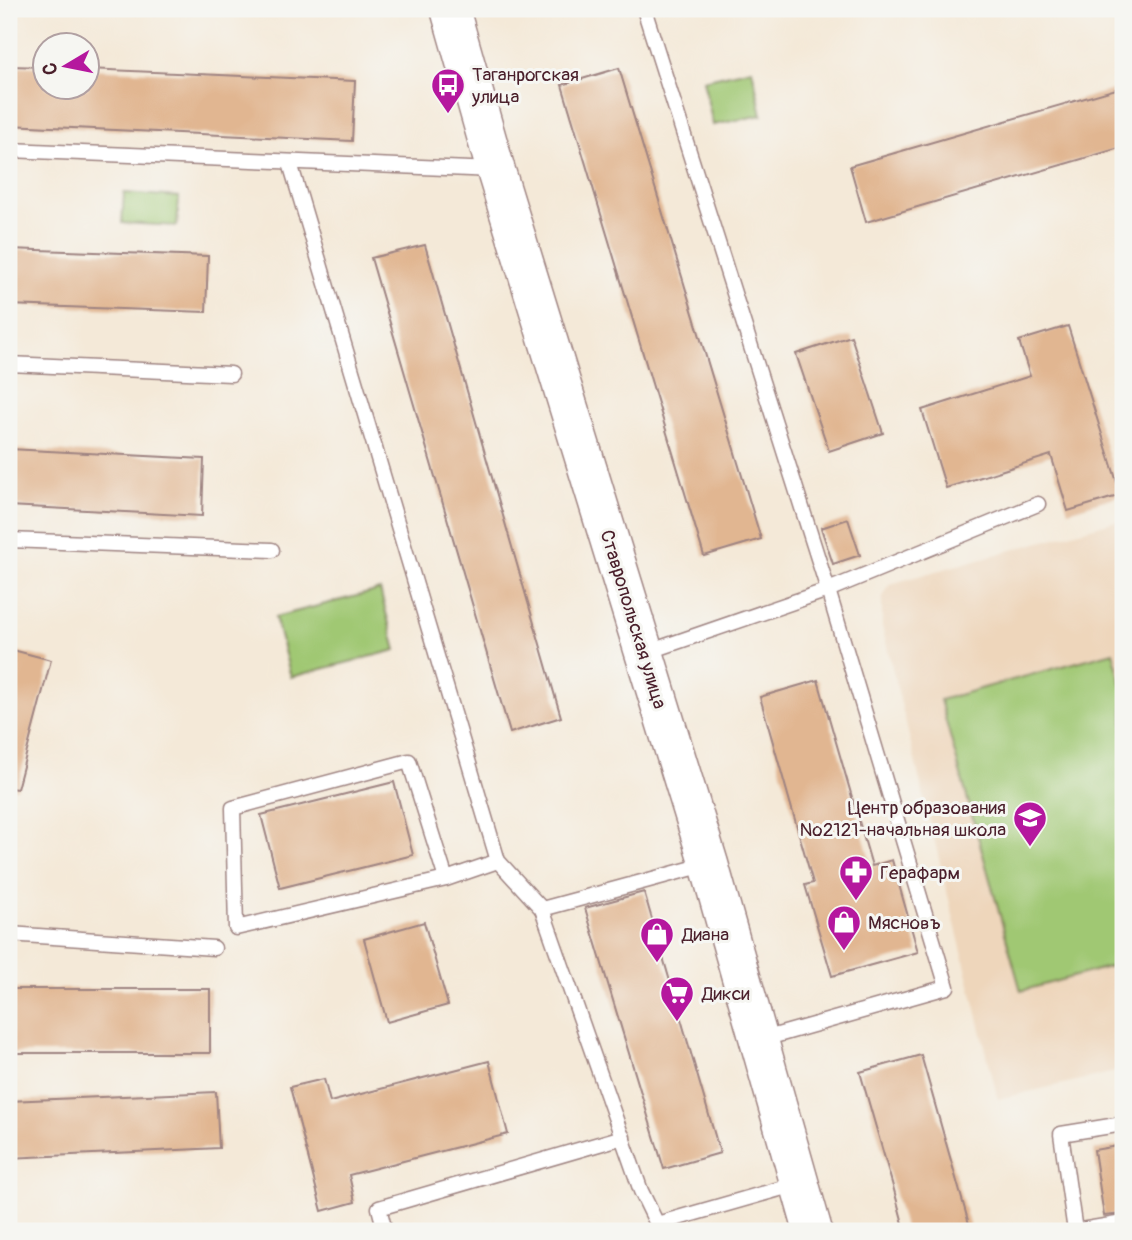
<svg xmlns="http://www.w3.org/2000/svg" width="1132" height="1240" viewBox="0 0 1132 1240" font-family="Pangolin,sans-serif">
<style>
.built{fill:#eed6bb}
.green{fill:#a0c873;stroke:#75744f;stroke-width:2}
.building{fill:#e1b691}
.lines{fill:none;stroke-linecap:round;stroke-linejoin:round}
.lane-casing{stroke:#9f8482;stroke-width:17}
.secondary-casing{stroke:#9f8482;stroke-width:41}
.lane{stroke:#fff;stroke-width:14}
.secondary{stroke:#fff;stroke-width:38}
.labels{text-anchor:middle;stroke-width:6;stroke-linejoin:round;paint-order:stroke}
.poi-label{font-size:19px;fill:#4a1f2b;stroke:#f6f6f2;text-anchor:start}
.street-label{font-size:19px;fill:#4a1f2b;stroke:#f6f6f2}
</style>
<rect width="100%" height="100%" fill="#f6f6f2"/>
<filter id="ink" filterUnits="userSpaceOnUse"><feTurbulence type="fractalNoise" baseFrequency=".0143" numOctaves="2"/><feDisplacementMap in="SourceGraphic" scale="14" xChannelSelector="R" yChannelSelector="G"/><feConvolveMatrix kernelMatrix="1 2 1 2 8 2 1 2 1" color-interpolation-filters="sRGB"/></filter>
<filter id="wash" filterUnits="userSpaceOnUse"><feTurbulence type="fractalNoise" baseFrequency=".00686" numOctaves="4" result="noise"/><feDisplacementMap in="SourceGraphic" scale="28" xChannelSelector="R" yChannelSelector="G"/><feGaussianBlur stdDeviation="1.57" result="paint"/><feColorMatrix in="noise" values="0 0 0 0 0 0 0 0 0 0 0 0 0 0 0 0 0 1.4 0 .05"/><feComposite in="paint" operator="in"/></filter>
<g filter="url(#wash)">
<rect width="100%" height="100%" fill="#f4e9d8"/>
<!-- built -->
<path class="built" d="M1123 519V1070L998 1099 882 626V599L890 584Z"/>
<!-- green -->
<g class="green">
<path d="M752 69 762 115 713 125 703 80Z"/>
<path d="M124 193 179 197 177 226 122 223Z"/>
<path d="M380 590 396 650 291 677 275 617Z"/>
<path d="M1113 652 1123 690V963L1021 991 940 700Z"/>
</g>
<g id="blocks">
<!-- building -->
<g class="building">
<path d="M9 66 46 67V88H88V69L355 81 352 141 9 125Z"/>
<path d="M619 68 761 539 704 556 562 85Z"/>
<path d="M1123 87V147L866 222 850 166Z"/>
<path d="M425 245 561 717 510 733 371 258Z"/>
<path d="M9 249 208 256 206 312 9 305Z"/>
<path d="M1068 326 1121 495 1068 511 1051 455 946 488 922 410 1030 376 1019 341Z"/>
<path d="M851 336 883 433 829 451 796 354Z"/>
<path d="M9 449 204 459 202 516 9 506Z"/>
<path d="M848 519 860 555 833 564 821 528Z"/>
<path d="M9 649 51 660 17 789 9 788Z"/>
<path d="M818 680 872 866 892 860 918 952 832 976 805 885 813 883 760 697Z"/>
<path d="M394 782 413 855 280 888 261 815Z"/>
<path d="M644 892 720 1153 664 1169 585 908Z"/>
<path d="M424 922 448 1005 387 1022 364 939Z"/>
<rect x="9" y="989" width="201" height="64"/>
<path d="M921 1055 971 1231H905L894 1190 860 1072Z"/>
<path d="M489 1061 508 1134 349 1175 355 1202 322 1211 290 1087 324 1079 330 1102Z"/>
<path d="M216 1092 219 1148 9 1158V1101Z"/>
<path d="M1123 1145V1214L1104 1216 1094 1150Z"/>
</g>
</g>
</g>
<g filter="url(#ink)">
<use href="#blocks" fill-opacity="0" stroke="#9f8482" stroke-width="2"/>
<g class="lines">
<!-- lane casing -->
<g class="lane-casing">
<g id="lane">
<path d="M644 9 828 590 947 987 760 1040"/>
<path d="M9 150 494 170"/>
<path d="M290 163 498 861 542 909 708 864"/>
<path d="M9 364 231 374"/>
<path d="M9 540 272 550"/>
<path d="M645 653 828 590 1038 504"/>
<path d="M446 879 409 761 233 808 236 928 446 879 498 861"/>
<path d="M542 909 641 1191 657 1224V1231"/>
<path d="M9 934 214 948"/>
<path d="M657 1224 797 1184"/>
<path d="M385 1231 379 1208 623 1137"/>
<path d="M1075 1231 1061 1134 1123 1124"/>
<path d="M1075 1231 1123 1223"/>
</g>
</g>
<!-- secondary casing -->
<g class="secondary-casing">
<path id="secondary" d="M450 9 496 171 709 864 813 1231"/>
</g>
<!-- lane -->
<use href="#lane" class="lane"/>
<!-- secondary -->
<use href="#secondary" class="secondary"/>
</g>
</g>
<!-- icons -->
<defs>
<g id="bus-pin" transform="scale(1.75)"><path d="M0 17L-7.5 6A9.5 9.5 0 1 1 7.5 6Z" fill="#b5179e" stroke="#f6f6f2"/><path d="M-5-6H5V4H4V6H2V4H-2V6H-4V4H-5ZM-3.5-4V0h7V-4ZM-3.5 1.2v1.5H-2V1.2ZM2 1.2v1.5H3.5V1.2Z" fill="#fff"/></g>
<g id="school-pin" transform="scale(1.75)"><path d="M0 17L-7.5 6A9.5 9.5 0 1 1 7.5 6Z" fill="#b5179e" stroke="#f6f6f2"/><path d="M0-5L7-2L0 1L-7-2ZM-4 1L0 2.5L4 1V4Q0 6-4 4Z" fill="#fff"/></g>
<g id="pharmacy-pin" transform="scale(1.75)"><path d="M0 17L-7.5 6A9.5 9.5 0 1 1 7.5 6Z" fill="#b5179e" stroke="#f6f6f2"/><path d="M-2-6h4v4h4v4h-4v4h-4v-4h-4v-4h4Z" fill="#fff"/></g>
<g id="shop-pin" transform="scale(1.75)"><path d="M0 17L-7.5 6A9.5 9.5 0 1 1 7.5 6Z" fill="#b5179e" stroke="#f6f6f2"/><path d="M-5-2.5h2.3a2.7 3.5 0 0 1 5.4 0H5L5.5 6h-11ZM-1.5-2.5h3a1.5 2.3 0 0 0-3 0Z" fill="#fff"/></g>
<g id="supermarket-pin" transform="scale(1.75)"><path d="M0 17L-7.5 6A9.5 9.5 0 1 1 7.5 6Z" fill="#b5179e" stroke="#f6f6f2"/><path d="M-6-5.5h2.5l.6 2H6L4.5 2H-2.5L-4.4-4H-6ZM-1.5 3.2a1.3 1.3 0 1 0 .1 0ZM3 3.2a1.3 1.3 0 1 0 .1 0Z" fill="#fff"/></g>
</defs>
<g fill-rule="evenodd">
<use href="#bus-pin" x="448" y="85"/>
<use href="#school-pin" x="1030" y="818"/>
<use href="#pharmacy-pin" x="856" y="872"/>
<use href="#shop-pin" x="844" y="922"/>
<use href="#shop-pin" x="657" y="934"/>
<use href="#supermarket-pin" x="677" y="993"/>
</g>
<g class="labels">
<!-- poi labels -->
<g class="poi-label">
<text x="472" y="81">Таганрогская<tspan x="472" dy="22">улица</tspan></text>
<text x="1006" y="814" text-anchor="end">Центр образования<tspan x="1006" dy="22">№2121-начальная школа</tspan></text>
<text x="880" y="879">Герафарм</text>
<text x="868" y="929">Мясновъ</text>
<text x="682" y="941">Диана</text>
<text x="702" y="1000">Дикси</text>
</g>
<!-- street labels -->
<g class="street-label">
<text transform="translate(634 619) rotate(73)" y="7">Ставропольская улица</text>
</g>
</g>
<!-- margin -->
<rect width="1132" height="1240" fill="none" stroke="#f6f6f2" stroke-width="35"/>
<!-- north arrow -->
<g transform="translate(66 66) rotate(260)"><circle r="33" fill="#f6f6f2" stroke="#b1a0a2" stroke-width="2"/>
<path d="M0-5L12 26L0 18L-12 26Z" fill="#b5179e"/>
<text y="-10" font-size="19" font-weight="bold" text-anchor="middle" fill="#4a1f2b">С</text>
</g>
</svg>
